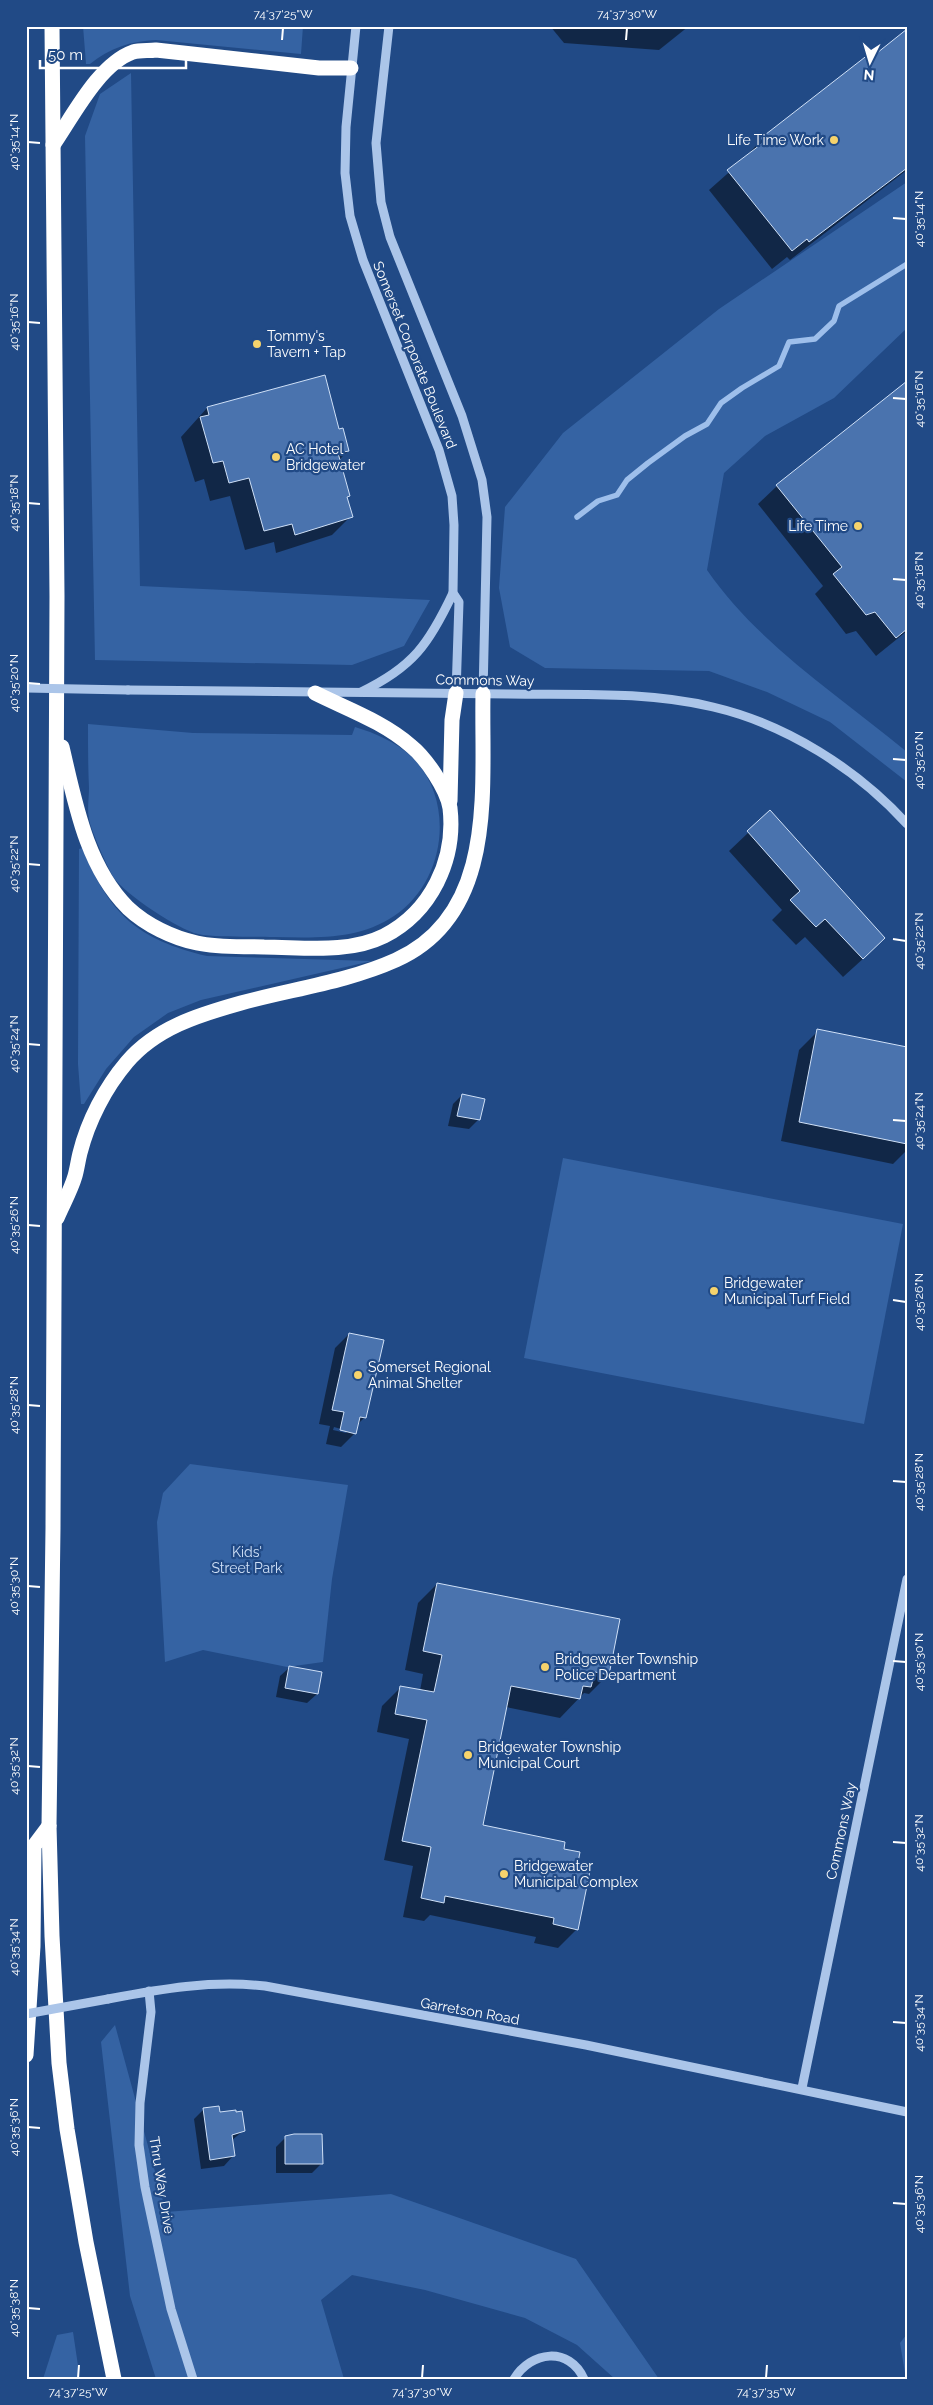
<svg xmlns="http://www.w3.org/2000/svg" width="933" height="2405" viewBox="0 0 933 2405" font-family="Raleway,sans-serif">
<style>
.green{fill:#3563a3}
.shadow{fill:#0007;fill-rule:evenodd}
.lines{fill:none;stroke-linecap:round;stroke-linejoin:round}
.stream{stroke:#9ebfeb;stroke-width:5.5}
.building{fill:#4a73ae;stroke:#cfe0f7}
.minor{stroke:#abc5e9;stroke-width:9}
.highway{stroke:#fff;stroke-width:15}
.minor-bridge{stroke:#abc5e9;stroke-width:9}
.ticks{fill:none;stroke:#fff;stroke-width:2}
.poi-dot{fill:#f6d36c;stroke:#214a86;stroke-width:2}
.labels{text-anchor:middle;stroke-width:4.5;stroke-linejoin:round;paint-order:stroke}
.poi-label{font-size:14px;fill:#fff;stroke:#214a86;text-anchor:start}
.street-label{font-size:14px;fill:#fff;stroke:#214a86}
.park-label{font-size:14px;fill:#cfe0f7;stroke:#214a86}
.neatline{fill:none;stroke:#fff;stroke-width:2}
.ticks-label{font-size:12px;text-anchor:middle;fill:#fff}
</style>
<rect width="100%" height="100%" fill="#214a86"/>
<!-- green -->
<g class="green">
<path d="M83 26H303L301 54 156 40C131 41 109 48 90 64H86Z"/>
<path d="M131 73 140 586 430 600 404 646 352 665 95 660 85 136 100 94Z"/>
<path d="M907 182V328L834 398 765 436 724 473 707 570C759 645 837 694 907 752V782L830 722 767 692 709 671 545 668 510 647 499 588 505 507 563 433 719 309Z"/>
<path d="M88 724 193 733 352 735 355 727C375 733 396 742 412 757 456 801 446 881 394 916 358 940 316 938 274 937 254 936 217 938 198 934 179 930 125 894 114 878 108 869 90 828 89 819 87 809 89 798 89 788 88 767 88 745 88 724Z"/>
<path d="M82 848C110 914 136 939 207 956L372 961 201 1000 168 1013 134 1037 106 1069 84 1104H81L78 1064 79 849Z"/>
<path d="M563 1158 903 1224 864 1424 524 1358Z"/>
<path d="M190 1464 348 1485 332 1579 323 1662 287 1667 203 1650 165 1662 157 1522 163 1493Z"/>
<path d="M115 2025 166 2212 391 2194 576 2259 659 2379H615L577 2345 525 2318 425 2290 352 2275 321 2300 344 2379H156L130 2296 101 2042Z"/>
<path d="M73 2332 80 2379H43L57 2335Z"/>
<path d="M907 2334V2379H906L900 2343Z"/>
</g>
<!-- shadow -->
<g class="shadow">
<path d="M550 26H689L659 50 564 43Z"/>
<path d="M907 31V170L790 260 787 257 772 269 709 190 744 159 762 139 869 55 871 59Z"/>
<path d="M907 383V631L876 656 856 631 846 634 815 594 823 586 758 504 777 486Z"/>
<path d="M207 408 339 431 348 451 339 460 349 496 346 498 351 516 332 535 276 553 274 542 245 550 230 496 210 501 204 479 195 482 181 437Z"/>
<path d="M770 812 865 957 843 977 805 937 796 945 772 920 782 910 729 851Z"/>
<path d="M818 1031 907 1048V1150L893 1164 781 1141 799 1050Z"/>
<path d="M462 1095 478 1120 469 1129 448 1126 453 1104Z"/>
<path d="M349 1334 365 1417 357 1425 355 1433 341 1447 326 1444 330 1426 319 1424 335 1348ZM334 1427 348 1431 346 1433 333 1430Z"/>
<path d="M437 1584 608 1675 589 1694 584 1693 560 1718 506 1707 482 1826 562 1850 576 1869 577 1929 558 1948 534 1943 536 1937 430 1915 424 1921 403 1917 413 1866 384 1860 409 1739 377 1732 382 1706 401 1687 420 1691 423 1674 405 1670 418 1603Z"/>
<path d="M290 1667 317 1694 307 1703 276 1697 280 1676Z"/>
<path d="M204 2109 219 2113 243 2131 231 2141 233 2156 224 2166 201 2169 194 2119Z"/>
<path d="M286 2137 321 2164 312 2173H276V2147Z"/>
</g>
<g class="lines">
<!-- stream -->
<path class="stream" d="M577 517 598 501 617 495 627 480 648 463 685 436 707 424 721 403 742 388 779 366 789 342 815 339 834 321 839 306 907 264"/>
</g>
<!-- building -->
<g class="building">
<path d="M907 29V168L809 242 807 239 792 251 727 170 764 142 761 138 869 54 872 57Z"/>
<path d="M325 375 339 429 343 428 349 451 338 453 350 496 347 497 353 517 295 535 292 524 264 531 249 478 229 483 223 461 213 463 200 417 209 415 207 407Z"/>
<path d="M907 381V629L896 638 875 612 866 615 833 574 842 567 776 485Z"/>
<path d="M770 810 885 938 863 959 825 919 816 927 790 900 800 891 747 831Z"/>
<path d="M817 1029 907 1047V1144L799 1122Z"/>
<path d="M462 1094 485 1099 480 1120 457 1116Z"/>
<path d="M349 1333 384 1340 366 1418 360 1417 356 1434 340 1430 344 1412 332 1410Z"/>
<path d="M437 1583 620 1619 609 1675 595 1672 591 1687 583 1686 580 1699 511 1686 483 1825 565 1842 564 1849 580 1852 577 1868 590 1871 578 1930 553 1924 554 1918 445 1896 444 1903 421 1898 431 1847 402 1841 427 1720 395 1714 400 1686 434 1692 442 1655 423 1651Z"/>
<path d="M289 1666 322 1672 318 1694 285 1688Z"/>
<path d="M219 2106 220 2112 236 2110V2112L242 2111 245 2131 232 2135 235 2156 210 2160 203 2108Z"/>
<path d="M294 2134H322L323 2164H285V2136Z"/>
</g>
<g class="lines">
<!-- minor -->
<g class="minor">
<path d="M356 26 346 127 345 173 350 216 363 260 439 450 452 496 454 525 453 593 459 602 456 693"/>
<path d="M389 26 376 143 381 202 390 237 462 416 482 480 487 517 483 694"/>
<path d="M128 690C255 692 382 692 509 694 576 695 647 691 713 707 786 724 857 769 907 824"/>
<path d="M361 692C413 667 429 644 453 593"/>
<path d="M149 1991 151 2012 140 2103 139 2145 145 2187 171 2309 193 2379"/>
<path d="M108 1999C161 1989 211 1980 265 1986L586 2045 907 2112"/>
<path d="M802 2088 907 1579"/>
<path d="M514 2379C531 2351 569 2346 584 2379"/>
</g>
<!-- highway -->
<g class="highway">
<path d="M52 26 57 596 53 1528 49 1826 52 1936 59 2063 67 2129 86 2242 114 2379"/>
<path d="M53 145C73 116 99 64 133 52 140 50 149 51 156 50L319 68H351"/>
<path d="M62 747C75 802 86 866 128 908 146 925 173 938 197 943 219 948 242 946 264 947 302 947 348 954 384 936 431 912 456 860 450 808 447 789 426 758 411 746 384 722 347 709 315 693"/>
<path d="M450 801 452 720 456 693"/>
<path d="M57 1218C63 1204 71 1190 75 1176 77 1169 78 1161 80 1153 88 1121 105 1088 127 1062 156 1028 198 1015 241 1003 292 989 347 982 396 960 499 914 481 786 483 694"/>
<path d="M26 2055 33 1946 34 1846 49 1826"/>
</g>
<!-- minor-bridge -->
<g class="minor-bridge">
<path d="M26 688 128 690"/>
<path d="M26 2014 108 1999"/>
</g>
</g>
<!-- ticks -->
<path class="ticks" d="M282 40 283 28M626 40 627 28M28 142 40 143M893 218 906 219M28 322 40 323M893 398 906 399M28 503 40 504M893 579 906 580M28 683 40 684M893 759 906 760M28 864 40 865M893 939 906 941M28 1044 40 1045M893 1120 906 1121M28 1225 40 1226M893 1300 906 1302M28 1405 40 1406M893 1481 906 1482M28 1586 40 1587M893 1661 906 1662M28 1766 40 1767M893 1842 906 1843M28 1947 40 1948M893 2022 906 2023M28 2127 40 2128M893 2203 906 2204M28 2308 40 2309M78 2378 79 2365M422 2378 423 2365M766 2378 767 2365"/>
<!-- markers -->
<g class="poi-dot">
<circle cx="834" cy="140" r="5"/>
<circle cx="257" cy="344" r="5"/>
<circle cx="276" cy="457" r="5"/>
<circle cx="858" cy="526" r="5"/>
<circle cx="714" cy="1291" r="5"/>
<circle cx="358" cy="1375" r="5"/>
<circle cx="545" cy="1667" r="5"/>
<circle cx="468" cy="1755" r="5"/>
<circle cx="504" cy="1874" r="5"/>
</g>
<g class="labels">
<!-- poi labels -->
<g class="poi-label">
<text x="824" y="145" text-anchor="end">Life Time Work</text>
<text x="267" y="341">Tommy's<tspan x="267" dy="16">Tavern + Tap</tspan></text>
<text x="286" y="454">AC Hotel<tspan x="286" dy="16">Bridgewater</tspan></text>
<text x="848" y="531" text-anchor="end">Life Time</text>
<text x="724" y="1288">Bridgewater<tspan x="724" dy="16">Municipal Turf Field</tspan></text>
<text x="368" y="1372">Somerset Regional<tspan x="368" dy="16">Animal Shelter</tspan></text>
<text x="555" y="1664">Bridgewater Township<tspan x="555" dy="16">Police Department</tspan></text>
<text x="478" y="1752">Bridgewater Township<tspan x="478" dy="16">Municipal Court</tspan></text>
<text x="514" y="1871">Bridgewater<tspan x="514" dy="16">Municipal Complex</tspan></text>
</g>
<!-- street labels -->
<g class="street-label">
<text transform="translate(415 355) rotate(68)" y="5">Somerset Corporate Boulevard</text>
<text transform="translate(485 680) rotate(1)" y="5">Commons Way</text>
<text transform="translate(841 1831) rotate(-78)" y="5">Commons Way</text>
<text transform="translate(470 2011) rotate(10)" y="5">Garretson Road</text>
<text transform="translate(162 2185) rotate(81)" y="5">Thru Way Drive</text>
</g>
<!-- park labels -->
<g class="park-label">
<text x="247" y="1557">Kids'<tspan x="247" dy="16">Street Park</tspan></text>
</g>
</g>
<!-- border -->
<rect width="933" height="2405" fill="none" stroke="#214a86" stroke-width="55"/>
<!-- north arrow -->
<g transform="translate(870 62) rotate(185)" stroke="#214a86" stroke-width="4" paint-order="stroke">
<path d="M0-4L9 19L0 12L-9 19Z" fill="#ffffff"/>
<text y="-8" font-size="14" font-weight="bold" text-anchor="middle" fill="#ffffff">N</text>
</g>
<!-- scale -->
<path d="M40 60v8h146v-8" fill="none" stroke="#ffffff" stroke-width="2.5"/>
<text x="48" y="60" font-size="15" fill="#ffffff" stroke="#214a86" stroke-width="4" paint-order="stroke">50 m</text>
<rect x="28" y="28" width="878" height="2350" class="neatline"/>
<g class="ticks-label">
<text x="283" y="18">74°37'25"W</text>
<text x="627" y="18">74°37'30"W</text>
<text transform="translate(14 142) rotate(-90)" y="4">40°35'14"N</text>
<text transform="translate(919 219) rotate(-90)" y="4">40°35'14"N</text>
<text transform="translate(14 322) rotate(-90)" y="4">40°35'16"N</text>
<text transform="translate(919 399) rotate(-90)" y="4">40°35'16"N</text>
<text transform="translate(14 503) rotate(-90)" y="4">40°35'18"N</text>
<text transform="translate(919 580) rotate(-90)" y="4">40°35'18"N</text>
<text transform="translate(14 683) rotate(-90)" y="4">40°35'20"N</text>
<text transform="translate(919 760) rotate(-90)" y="4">40°35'20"N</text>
<text transform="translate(14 864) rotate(-90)" y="4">40°35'22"N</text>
<text transform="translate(919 941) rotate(-90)" y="4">40°35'22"N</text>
<text transform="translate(14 1044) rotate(-90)" y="4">40°35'24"N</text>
<text transform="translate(919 1121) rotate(-90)" y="4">40°35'24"N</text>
<text transform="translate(14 1225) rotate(-90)" y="4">40°35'26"N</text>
<text transform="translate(919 1302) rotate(-90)" y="4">40°35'26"N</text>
<text transform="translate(14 1405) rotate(-90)" y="4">40°35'28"N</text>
<text transform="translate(919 1482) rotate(-90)" y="4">40°35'28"N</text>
<text transform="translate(14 1586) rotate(-90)" y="4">40°35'30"N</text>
<text transform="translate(919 1662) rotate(-90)" y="4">40°35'30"N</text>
<text transform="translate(14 1766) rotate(-90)" y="4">40°35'32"N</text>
<text transform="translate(919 1843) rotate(-90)" y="4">40°35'32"N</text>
<text transform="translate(14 1947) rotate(-90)" y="4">40°35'34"N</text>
<text transform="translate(919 2023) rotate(-90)" y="4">40°35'34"N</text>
<text transform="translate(14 2127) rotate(-90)" y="4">40°35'36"N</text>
<text transform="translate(919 2204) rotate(-90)" y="4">40°35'36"N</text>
<text transform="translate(14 2308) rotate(-90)" y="4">40°35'38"N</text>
<text x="78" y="2396">74°37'25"W</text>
<text x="422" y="2396">74°37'30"W</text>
<text x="766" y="2396">74°37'35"W</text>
</g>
</svg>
